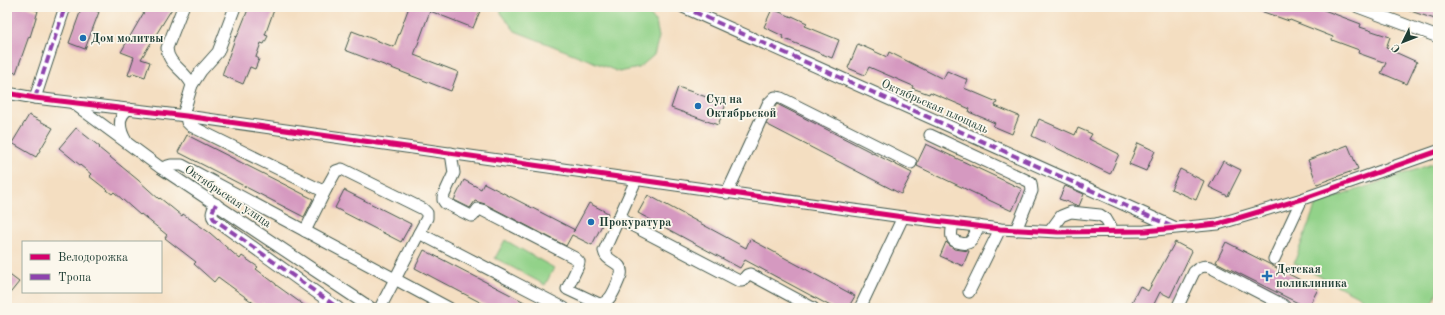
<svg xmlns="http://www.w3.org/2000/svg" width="1445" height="315" viewBox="0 0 1445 315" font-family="'Old Standard TT',serif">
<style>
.green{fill:#92d289;stroke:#58885e}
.building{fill:#d599c0}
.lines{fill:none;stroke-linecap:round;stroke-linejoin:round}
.minor-casing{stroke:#3f5549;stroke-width:13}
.minor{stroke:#fff;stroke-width:11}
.quiet{stroke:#8e44ad;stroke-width:4;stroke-dasharray:8 4;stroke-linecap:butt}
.cycleway-casing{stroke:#fbf7ec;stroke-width:8}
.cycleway{stroke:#d6006c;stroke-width:5}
.poi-dot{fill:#1f6fb2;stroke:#fbf7ec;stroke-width:1.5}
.labels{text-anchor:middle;stroke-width:3.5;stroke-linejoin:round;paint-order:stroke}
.poi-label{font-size:12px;font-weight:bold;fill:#1f3d34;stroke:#fbf7ec;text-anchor:start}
.street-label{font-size:12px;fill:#1f3d34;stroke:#fbf7ec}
</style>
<rect width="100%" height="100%" fill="#fbf7ec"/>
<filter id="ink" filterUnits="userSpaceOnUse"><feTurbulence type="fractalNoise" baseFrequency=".025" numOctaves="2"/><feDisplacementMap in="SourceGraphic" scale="8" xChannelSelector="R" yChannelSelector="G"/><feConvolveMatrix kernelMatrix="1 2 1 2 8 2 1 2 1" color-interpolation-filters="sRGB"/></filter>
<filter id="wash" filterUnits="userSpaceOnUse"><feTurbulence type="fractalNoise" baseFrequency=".012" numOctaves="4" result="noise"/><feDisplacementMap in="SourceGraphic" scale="16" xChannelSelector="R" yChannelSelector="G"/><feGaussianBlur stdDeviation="0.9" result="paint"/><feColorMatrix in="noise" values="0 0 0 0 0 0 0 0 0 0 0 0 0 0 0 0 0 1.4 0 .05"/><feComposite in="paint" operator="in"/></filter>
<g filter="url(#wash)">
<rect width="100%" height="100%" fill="#f4dec1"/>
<!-- green -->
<g class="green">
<path d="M501 7H639L645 10 656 22 659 37 654 55 639 68 619 72 515 31 501 13Z"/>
<path d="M1438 162V291L1429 308H1381L1294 263 1316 204Z"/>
<path d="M505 240 554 268 545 285 495 258Z"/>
</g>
<g id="blocks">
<!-- building -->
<g class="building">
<path d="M9 7H27L38 11 30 37 29 36 16 73 7 70V14Z"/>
<path d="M82 7H86L99 12 85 49 69 43Z"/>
<path d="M147 7H173L141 59 150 62 145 77 133 73 131 76 128 75 134 57 121 52Z"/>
<path d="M249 7H275L265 35 268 36 264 44 261 43 256 57 259 59 255 69 250 67 243 84 222 75 236 36 237 37Z"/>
<path d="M409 7H470L480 11 473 28 430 11 414 55 458 72 451 91 345 50 352 31 394 47Z"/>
<path d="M1252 7H1316L1361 24 1360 27 1390 37 1386 48 1417 62 1407 84 1381 73 1386 63 1358 53 1359 50 1332 40 1333 37 1290 20 1289 21 1252 8Z"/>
<path d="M1404 7H1438V20L1404 9Z"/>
<path d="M772 9 792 17V16L807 23 805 26 839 40 832 58 782 38 783 36 764 27Z"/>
<path d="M858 44 887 57 889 52 943 79 947 71 968 80 964 88 997 102 995 106 1019 116 1012 134 993 126 995 123 969 112 970 109 930 92 929 94 912 88 913 86 869 67 865 75 848 68Z"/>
<path d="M678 87 726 104 718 125 671 108Z"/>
<path d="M777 104 912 173 901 194 766 124 774 108Z"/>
<path d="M29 115 53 128 36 157 12 143Z"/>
<path d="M1039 119 1075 135 1078 128 1092 134 1089 139 1119 154 1110 174 1032 136Z"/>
<path d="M76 128 100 147 99 148 138 180 159 199 160 198 182 216 183 214 210 233 240 259 242 256 258 267 256 269 276 284V285L308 308H269L262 303 259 307 218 277 214 282 194 264 196 262 165 238 167 235 141 214 140 215 114 192 112 194 89 176 91 174 59 148Z"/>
<path d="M187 135 313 199 304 217 178 152Z"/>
<path d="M1138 143 1155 151 1146 171 1129 164Z"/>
<path d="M926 144 1022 189 1012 211 917 166 918 161Z"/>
<path d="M1348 145 1358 169 1317 184 1308 160Z"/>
<path d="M1223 161 1241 170 1228 196 1209 187Z"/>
<path d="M1180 169 1204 181 1196 200 1171 189Z"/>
<path d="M464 180 481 189 484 183 575 230 573 232 589 203 608 213 592 245 572 235 566 246 485 204 475 201 470 208 454 200Z"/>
<path d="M1065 186 1084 194 1079 206 1059 199Z"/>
<path d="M344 190 411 224 401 242 335 208Z"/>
<path d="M648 195 746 248 750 239 855 296 848 308H834L745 260 740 268 638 213Z"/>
<path d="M946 242 954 249 969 251 963 266 940 256Z"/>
<path d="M1175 242 1192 251 1170 297 1160 292 1152 308H1129L1140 286 1148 291Z"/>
<path d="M1226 242 1318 289 1308 308 1216 262Z"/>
<path d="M424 250 536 308H491L415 268Z"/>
<path d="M7 273 19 282 7 297Z"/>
</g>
</g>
</g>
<g filter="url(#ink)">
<use href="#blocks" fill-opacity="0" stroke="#3f5549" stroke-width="1"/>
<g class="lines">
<!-- minor casing -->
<g class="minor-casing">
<g id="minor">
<path d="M183 7 167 48C168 66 185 69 192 85"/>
<path d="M683 7 1174 227"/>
<path d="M1358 7 1438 37"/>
<path d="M7 93 35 98 186 116 903 217 1000 229 1058 232 1145 231 1218 224 1302 199 1438 151"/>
<path d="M35 98 65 7"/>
<path d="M73 103 161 168 371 308"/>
<path d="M183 115 192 85 201 71 218 52 235 7"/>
<path d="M186 116 187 122 191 126 321 190 326 189 336 171 342 169 423 209 427 213V218L419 233 564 308"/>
<path d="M930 135 1028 181 1031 183 1032 191 1016 230"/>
<path d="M126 141C120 131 116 116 129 109"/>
<path d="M451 153 454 173 443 197V200L445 203 471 216H473L478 209 482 210 575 258 579 262 578 266 567 289 599 304C612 303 616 285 621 275 624 261 606 263 604 251L636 180"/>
<path d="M161 168 171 165H182L449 308"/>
<path d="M727 193 768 104 775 97 781 98 911 163"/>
<path d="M216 204C213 210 210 214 214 219L338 308"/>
<path d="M618 218 739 281H742L747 275 750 274 813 308"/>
<path d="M953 223C951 233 949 242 961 243 965 244 968 244 971 241 974 237 976 231 979 226"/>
<path d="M305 231 326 189"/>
<path d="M1050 231 1061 216 1071 212 1100 215 1106 219 1113 231"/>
<path d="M1274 259 1302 199"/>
<path d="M969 292 1000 229"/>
<path d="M380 308 419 233"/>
<path d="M860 308 903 217"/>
<path d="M1177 308 1194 272C1199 267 1203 265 1210 267L1283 305 1286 308"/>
</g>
</g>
<!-- minor -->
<use href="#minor" class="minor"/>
<!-- quiet -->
<g class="quiet">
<path d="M683 7 1173 227"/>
<path d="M35 98 65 7"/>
<path d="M216 204C213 210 210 214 214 219L338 308"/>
</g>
<!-- cycleway casing -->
<g class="cycleway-casing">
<path id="cycleway" d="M7 93 35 98 186 116 903 217 1000 229 1058 232 1145 231 1218 224 1302 199 1438 151"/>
</g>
<!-- cycleway -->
<use href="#cycleway" class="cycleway"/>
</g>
</g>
<!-- markers -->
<g class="poi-dot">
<circle cx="83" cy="38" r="4"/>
<circle cx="698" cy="106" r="4"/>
<circle cx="591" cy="222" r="4"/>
<path d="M1265 270h4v4h4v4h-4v4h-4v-4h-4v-4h4z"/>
</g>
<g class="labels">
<!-- poi labels -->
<g class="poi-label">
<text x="91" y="42">Дом молитвы</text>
<text x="706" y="103">Суд на<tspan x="706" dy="14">Октябрьской</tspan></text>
<text x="599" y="226">Прокуратура</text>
<text x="1276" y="273">Детская<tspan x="1276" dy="14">поликлиника</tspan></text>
</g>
<!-- street labels -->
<g class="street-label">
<text transform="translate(935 106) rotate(24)" y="4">Октябрьская площадь</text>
<text transform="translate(228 196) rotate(34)" y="4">Октябрьская улица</text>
</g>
</g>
<!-- margin -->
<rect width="1445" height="315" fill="none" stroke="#fbf7ec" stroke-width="24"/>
<!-- legend -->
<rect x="22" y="241" width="140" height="52" fill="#fbf7ec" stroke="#a3ada2"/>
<rect x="30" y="254" width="20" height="6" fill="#d6006c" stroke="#a3ada2"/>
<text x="58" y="261" font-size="12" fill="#1f3d34">Велодорожка</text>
<rect x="30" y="274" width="20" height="6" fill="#8e44ad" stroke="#a3ada2"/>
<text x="58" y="281" font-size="12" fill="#1f3d34">Тропа</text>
<!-- north arrow -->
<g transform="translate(1403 42) rotate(227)" stroke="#fbf7ec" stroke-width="3" paint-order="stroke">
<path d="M0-3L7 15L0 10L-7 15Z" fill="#1f3d34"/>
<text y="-6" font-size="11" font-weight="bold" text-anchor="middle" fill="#1f3d34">С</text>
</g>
</svg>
